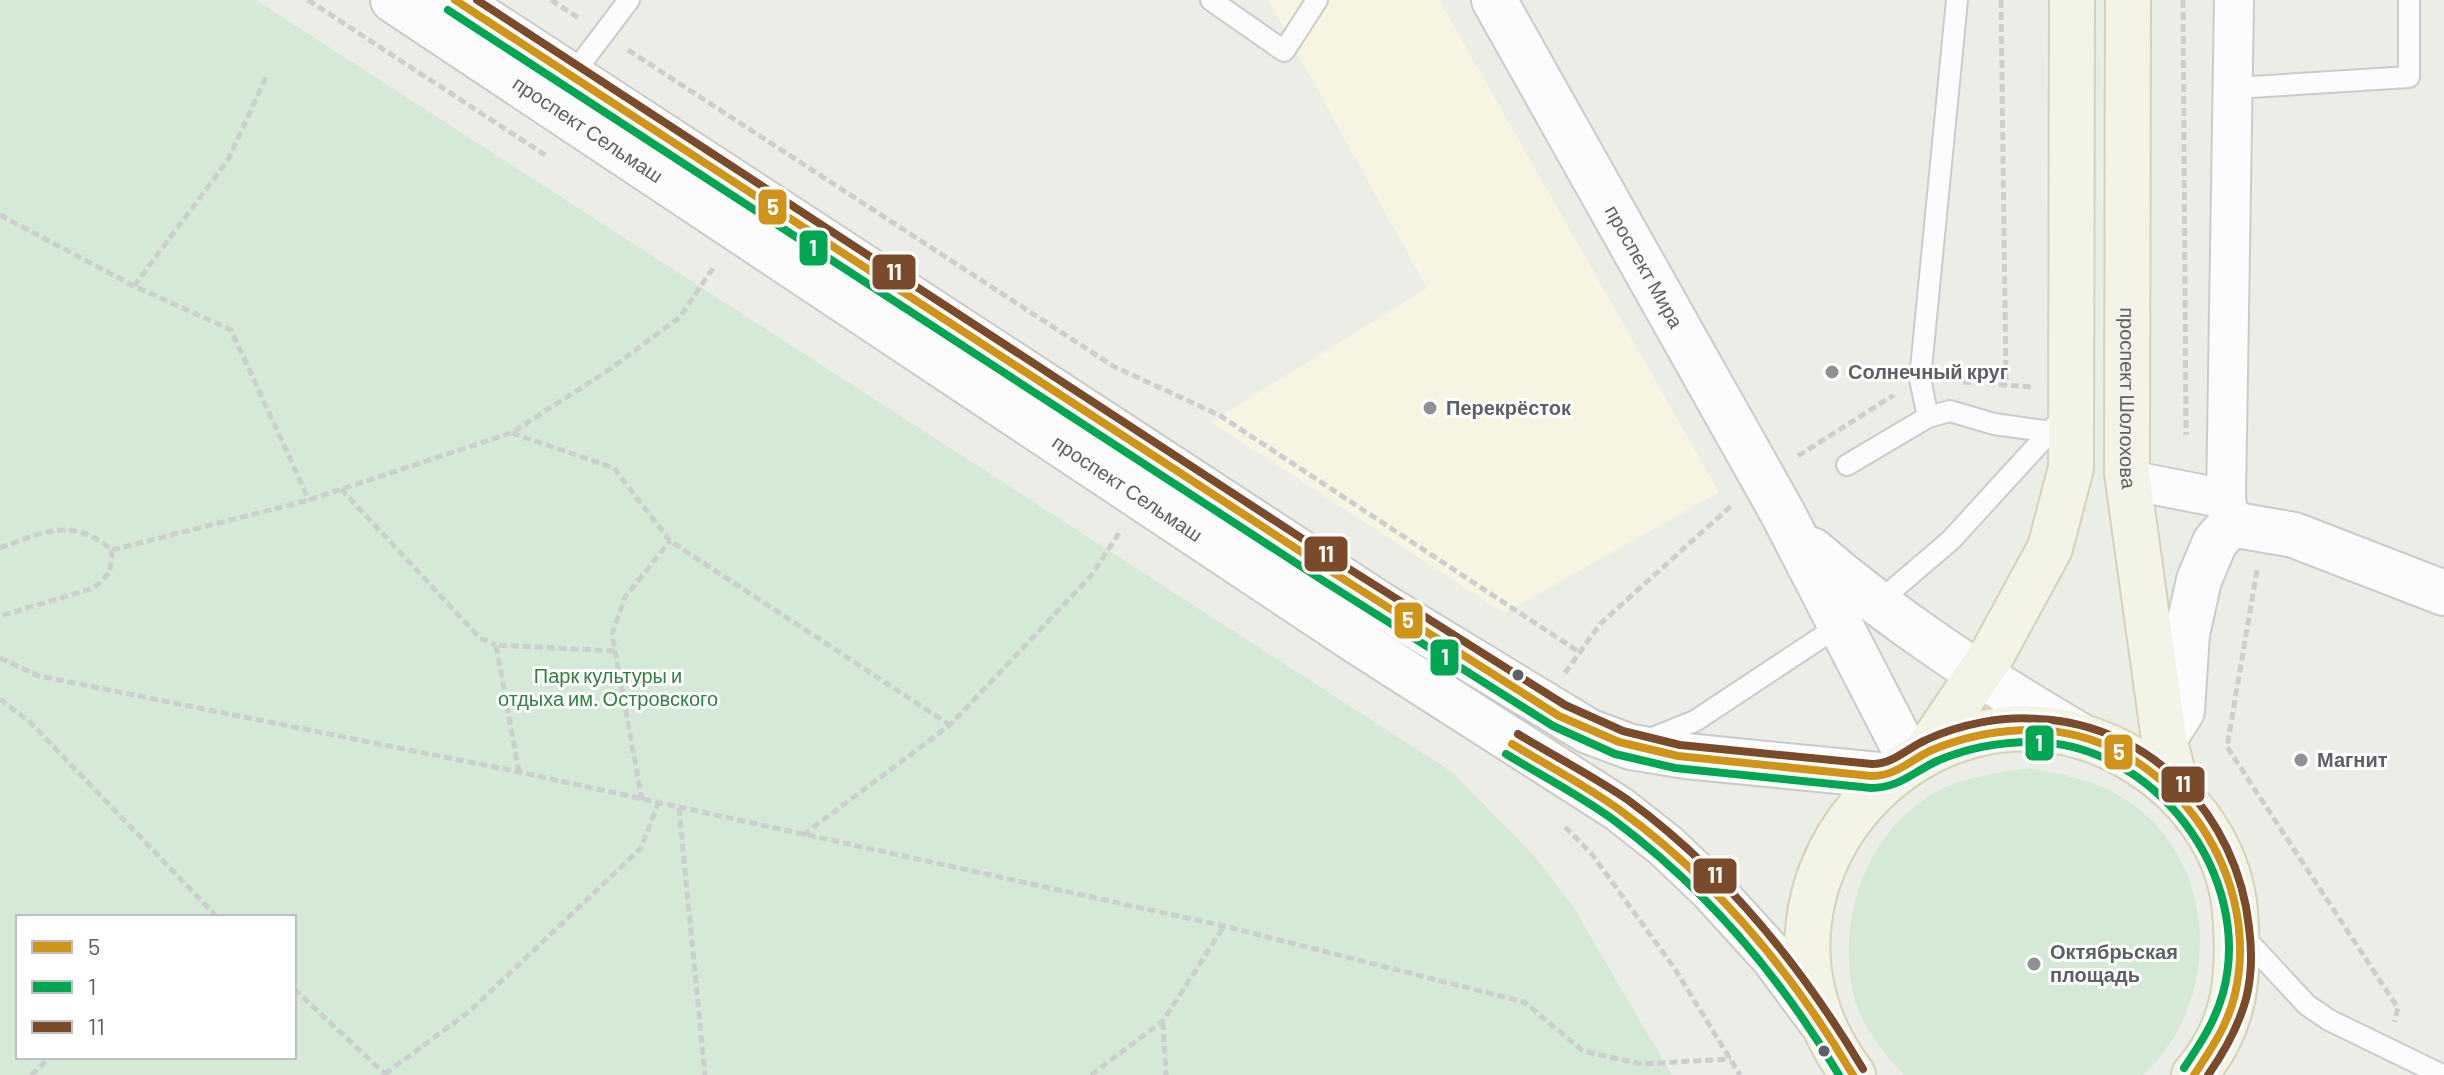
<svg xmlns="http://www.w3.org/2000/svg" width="2444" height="1075" viewBox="0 0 2444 1075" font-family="Barlow,sans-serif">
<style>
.commercial{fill:#f7f5e1}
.green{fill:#d5ead6;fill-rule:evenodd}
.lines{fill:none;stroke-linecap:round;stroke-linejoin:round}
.service-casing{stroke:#cacbca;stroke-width:24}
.minor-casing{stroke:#cacbca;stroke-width:42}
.tertiary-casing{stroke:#cacbca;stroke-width:48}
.secondary-casing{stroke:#cacac9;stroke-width:48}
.primary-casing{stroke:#d5d2b5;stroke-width:48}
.path{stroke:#cbcfce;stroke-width:5;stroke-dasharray:8 4;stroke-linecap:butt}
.service{stroke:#fcfcfc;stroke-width:20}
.minor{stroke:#fcfcfc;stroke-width:38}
.tertiary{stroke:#fcfcfc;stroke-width:44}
.secondary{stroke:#fcfcfc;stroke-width:44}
.primary{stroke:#f3f3e8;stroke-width:44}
.bus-1-casing{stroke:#fff;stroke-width:14}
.bus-2-casing{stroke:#fff;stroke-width:14}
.bus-3-casing{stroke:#fff;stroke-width:14}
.bus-1{stroke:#d0941a;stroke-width:8}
.bus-2{stroke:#00a651;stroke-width:8}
.bus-3{stroke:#7a4b2a;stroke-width:8}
.poi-dot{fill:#8f9194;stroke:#fff;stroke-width:3}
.bus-dot{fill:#5d6066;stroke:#fff;stroke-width:3}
.labels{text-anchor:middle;stroke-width:6;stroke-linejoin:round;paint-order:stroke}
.street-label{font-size:20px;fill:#5d6066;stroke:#fff}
.poi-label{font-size:20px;font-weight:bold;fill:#5d6066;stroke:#fff;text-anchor:start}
.park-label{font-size:20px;fill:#318142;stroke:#fff}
.line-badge{stroke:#fff;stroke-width:3}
.badge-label{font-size:22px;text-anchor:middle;font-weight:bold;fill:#fff}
</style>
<rect width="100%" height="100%" fill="#edede8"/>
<!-- commercial -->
<path class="commercial" d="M1268 0H1439L1719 492 1504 613 1211 422 1427 288Z"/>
<!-- green -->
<g class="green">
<path d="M0 0H256L1452 772 1532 853 1572 905 1672 1075H0ZM18 917H294V1057H18Z"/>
<path d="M2031 768C2067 775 2103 782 2134 805 2221 871 2220 1004 2143 1075H1904C1883 1052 1860 1025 1853 993 1838 921 1863 840 1926 798 1958 777 1994 773 2031 768Z"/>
</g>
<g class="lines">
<!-- service casing -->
<g class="service-casing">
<g id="service">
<path d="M1211 0 1284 51 1317 0"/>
<path d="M1957 0 1920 379 1928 417 1950 411 1994 424 2052 432"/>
<path d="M573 74 629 0"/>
<path d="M2235 88 2409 77V0"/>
<path d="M1847 465 1928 417"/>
<path d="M1875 605 1951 540 2067 413"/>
<path d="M1645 741 1695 721 1843 623"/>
<path d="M2242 935 2307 1005 2329 1020 2442 1075"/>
</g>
</g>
<!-- minor casing -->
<g class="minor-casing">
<g id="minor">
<path d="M2129 480 2226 499"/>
<path d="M2231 524 2226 499 2234 0"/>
</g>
</g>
<!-- tertiary casing -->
<g class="tertiary-casing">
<g id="tertiary">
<path id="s1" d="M1494 0 1782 512 1911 762"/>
<path d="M1812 550C1895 622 1984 679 2079 735"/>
<path d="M2164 739 2182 711 2187 634 2199 580 2215 542 2231 524 2294 535 2444 593"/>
</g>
</g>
<!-- secondary casing -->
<g class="secondary-casing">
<g id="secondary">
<path id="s2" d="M393 0 1358 642 1619 809 1666 846 1712 890 1773 957 1822 1023"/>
<path d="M455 0 1381 605 1588 731 1631 747 1686 756 1889 776"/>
</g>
</g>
<!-- primary casing -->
<g class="primary-casing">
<g id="primary">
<path id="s3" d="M2128 0 2127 473 2164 739 2178 792"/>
<path d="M1926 752 1993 653 2050 548 2071 468 2072 0"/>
<path d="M1853 1075C1703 875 1955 623 2156 775 2199 808 2230 856 2235 911 2240 973 2237 1026 2194 1075"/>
</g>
</g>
<!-- path -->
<g class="path">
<path d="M308 0 545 155"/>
<path d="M551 0 579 18"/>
<path d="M2001 0 2006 385"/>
<path d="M2183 0 2186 435"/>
<path d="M628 50 1113 366 1219 415 1579 652"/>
<path d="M0 215 134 286 231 330 309 500"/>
<path d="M134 286 228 160 267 75"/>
<path d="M1963 382 2033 387"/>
<path d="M512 433 614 468 670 541 950 725"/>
<path d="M1798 456 1894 395"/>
<path d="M341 489 480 638 496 645"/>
<path d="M0 548C45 532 71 516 112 550L110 572 94 588 0 616"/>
<path d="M112 550 309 500 511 433 603 374 680 317 715 265"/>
<path d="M2257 570 2227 747 2398 1008 2394 1022"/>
<path d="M0 658 39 676 519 772 1224 926 1524 1002 1583 1051 1642 1064 1731 1059"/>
<path d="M1565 673 1600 624 1732 505"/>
<path d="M0 699 30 722 217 917"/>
<path d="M519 772 496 645 616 651"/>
<path d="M642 800 612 634 625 597 670 541"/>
<path d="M679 808 705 1075"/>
<path d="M1565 827 1591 853 1675 969 1740 1075"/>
<path d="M803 835 950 725 1091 576 1119 533"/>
<path d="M294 989 386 1075"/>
<path d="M1163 1022 1166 1075"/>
<path d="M385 1074 470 1011 641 848 658 804"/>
<path d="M31 1075 50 1057"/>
<path d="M1091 1075 1163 1021 1224 926"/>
</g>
<!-- service -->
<use href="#service" class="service"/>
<!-- minor -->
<use href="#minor" class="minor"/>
<!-- tertiary -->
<use href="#tertiary" class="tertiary"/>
<!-- secondary -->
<use href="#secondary" class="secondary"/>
<!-- primary -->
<use href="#primary" class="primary"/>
<!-- bus-1 casing -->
<g class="bus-1-casing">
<g id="bus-1">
<path d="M455 0 1329 570 1559 716 1619 742 1678 756 1871 776C1897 776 1910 760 1932 750 1963 737 1999 730 2033 730 2163 731 2264 869 2235 994 2228 1025 2211 1049 2194 1075"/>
<path d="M1512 744C1548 766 1587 786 1621 811 1717 881 1793 974 1853 1075"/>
</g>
</g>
<!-- bus-2 casing -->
<g class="bus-2-casing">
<g id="bus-2">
<path d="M448 10 1322 580 1553 726 1615 754 1675 768 1871 788C1899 788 1913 772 1937 761 1967 748 2000 742 2032 742 2153 742 2255 875 2223 993 2215 1022 2200 1044 2184 1068"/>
<path d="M1506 754C1542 776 1581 796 1615 821 1706 889 1781 978 1839 1075"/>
</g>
</g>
<!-- bus-3 casing -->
<g class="bus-3-casing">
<g id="bus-3">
<path d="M477 0 1335 560 1565 705 1623 731 1680 745 1872 764C1894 764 1907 748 1926 740 1960 724 2002 716 2039 719 2152 725 2237 816 2249 927 2252 950 2252 976 2246 999 2238 1028 2225 1051 2208 1075"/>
<path d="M1518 734C1554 756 1593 776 1628 800 1725 871 1802 967 1863 1069"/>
</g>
</g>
<!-- bus-1 -->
<use href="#bus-1" class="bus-1"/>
<!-- bus-2 -->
<use href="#bus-2" class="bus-2"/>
<!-- bus-3 -->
<use href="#bus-3" class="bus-3"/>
</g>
<!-- markers -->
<g class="poi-dot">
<circle cx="1832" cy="372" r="8"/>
<circle cx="1430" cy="408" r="8"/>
<circle cx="2301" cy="760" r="8"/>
<circle cx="2034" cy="964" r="8"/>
</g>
<g class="bus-dot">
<circle cx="1518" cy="675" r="7"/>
<circle cx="1824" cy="1051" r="7"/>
</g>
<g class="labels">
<!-- street labels -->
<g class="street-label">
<text dy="7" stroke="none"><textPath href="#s2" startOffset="234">проспект Сельмаш</textPath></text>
<text dy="7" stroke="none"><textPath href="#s1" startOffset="306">проспект Мира</textPath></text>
<text dy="7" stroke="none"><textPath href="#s3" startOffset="398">проспект Шолохова</textPath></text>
<text dy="7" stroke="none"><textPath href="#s2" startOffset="882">проспект Сельмаш</textPath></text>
</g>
<!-- poi labels -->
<g class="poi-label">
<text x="1848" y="379">Солнечный круг</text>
<text x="1446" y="415">Перекрёсток</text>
<text x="2317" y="767">Магнит</text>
<text x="2050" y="959">Октябрьская<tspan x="2050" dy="23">площадь</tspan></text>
</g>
<!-- park labels -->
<g class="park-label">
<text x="608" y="683">Парк культуры и<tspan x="608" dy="23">отдыха им. Островского</tspan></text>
</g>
</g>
<g class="line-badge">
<rect x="757" y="188" width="31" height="38" rx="8" fill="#d0941a"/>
<rect x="798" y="229" width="31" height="38" rx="8" fill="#00a651"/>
<rect x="871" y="253" width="46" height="38" rx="8" fill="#7a4b2a"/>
<rect x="1303" y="535" width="46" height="38" rx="8" fill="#7a4b2a"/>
<rect x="1393" y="601" width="31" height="39" rx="8" fill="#d0941a"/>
<rect x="1429" y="638" width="31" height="39" rx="8" fill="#00a651"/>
<rect x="2024" y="724" width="31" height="38" rx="8" fill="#00a651"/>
<rect x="2103" y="733" width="31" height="38" rx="8" fill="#d0941a"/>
<rect x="2160" y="765" width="46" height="39" rx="8" fill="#7a4b2a"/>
<rect x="1692" y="857" width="46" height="38" rx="8" fill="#7a4b2a"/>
</g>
<g class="badge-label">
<text x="773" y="215">5</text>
<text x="813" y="256">1</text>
<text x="894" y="280">11</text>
<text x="1326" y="562">11</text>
<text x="1408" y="628">5</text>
<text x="1445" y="665">1</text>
<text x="2039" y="751">1</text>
<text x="2119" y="760">5</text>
<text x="2183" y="792">11</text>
<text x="1715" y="883">11</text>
</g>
<!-- legend -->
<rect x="16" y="915" width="280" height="144" fill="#ffffff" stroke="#bebfc2" stroke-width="2"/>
<rect x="32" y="941" width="40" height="12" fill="#d0941a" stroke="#bebfc2" stroke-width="2"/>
<text x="88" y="955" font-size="24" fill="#5d6066">5</text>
<rect x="32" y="981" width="40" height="12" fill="#00a651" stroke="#bebfc2" stroke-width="2"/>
<text x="88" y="995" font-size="24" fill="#5d6066">1</text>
<rect x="32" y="1021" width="40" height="12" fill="#7a4b2a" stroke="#bebfc2" stroke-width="2"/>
<text x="88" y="1035" font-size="24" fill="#5d6066">11</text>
</svg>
